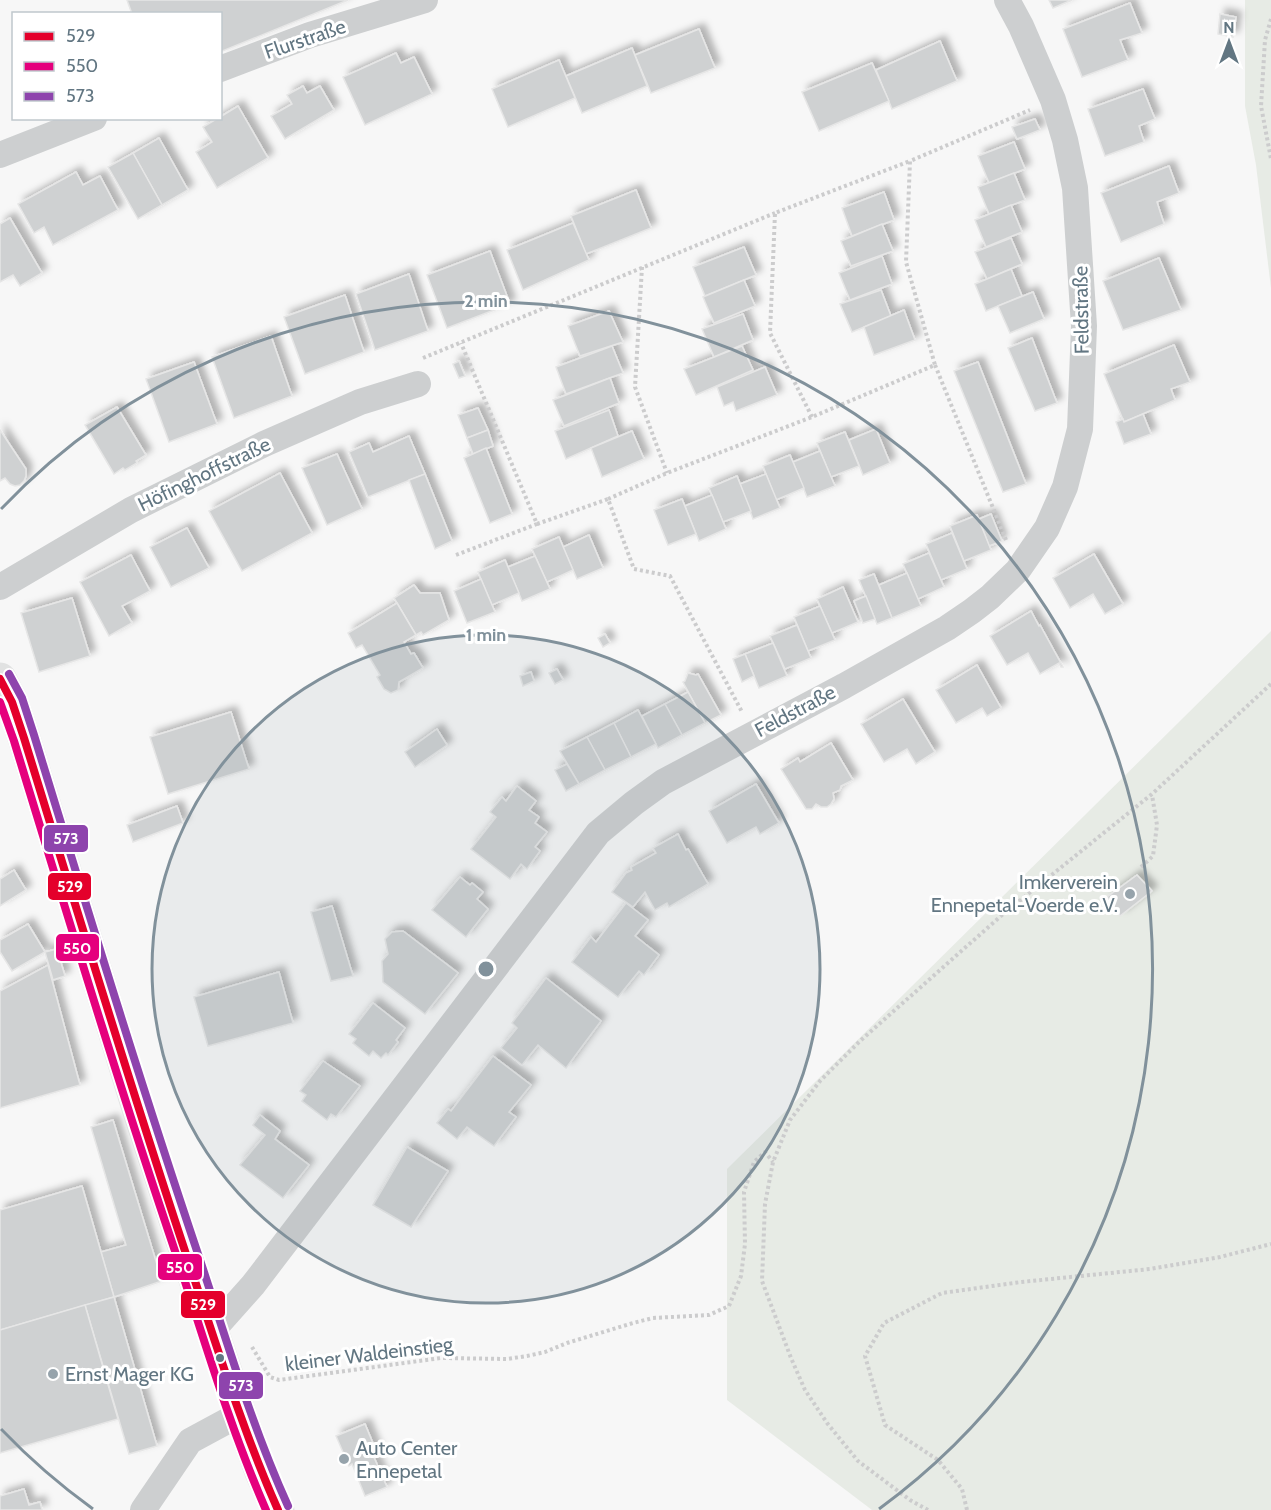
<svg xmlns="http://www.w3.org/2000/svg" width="1271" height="1510" viewBox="0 0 1271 1510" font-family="Cabin,sans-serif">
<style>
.green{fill:#e7ebe5}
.building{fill:#cfd1d2;stroke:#e6e6e6;stroke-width:1.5;filter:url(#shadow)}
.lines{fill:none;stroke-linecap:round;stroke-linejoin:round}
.path{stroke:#cccccd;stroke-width:4;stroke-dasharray:3 3;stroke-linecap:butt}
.street{stroke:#cdcfd0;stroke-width:26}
.secondary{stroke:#e1e2e2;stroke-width:33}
.bus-1-casing{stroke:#fff;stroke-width:12}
.bus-2-casing{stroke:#fff;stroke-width:12}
.bus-3-casing{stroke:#fff;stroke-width:12}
.bus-1{stroke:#e4002b;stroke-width:8}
.bus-2{stroke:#e5007d;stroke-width:8}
.bus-3{stroke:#8e44ad;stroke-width:8}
.ring{fill:none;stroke:#81919b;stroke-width:3}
.poi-dot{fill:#96a3ab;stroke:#fff;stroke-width:2}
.bus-dot{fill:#627682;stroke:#fff;stroke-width:2}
.labels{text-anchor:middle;stroke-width:6;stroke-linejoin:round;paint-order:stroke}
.street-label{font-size:20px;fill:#627682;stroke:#fff}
.poi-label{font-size:20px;fill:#627682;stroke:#fff;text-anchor:start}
.centre{fill:#81919b;stroke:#fff;stroke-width:3}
.ring-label{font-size:18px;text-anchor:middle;font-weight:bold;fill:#81919b;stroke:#fff;stroke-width:6;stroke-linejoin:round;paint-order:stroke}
.line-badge{stroke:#fff;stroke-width:2}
.badge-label{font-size:16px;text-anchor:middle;font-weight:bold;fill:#fff}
</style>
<defs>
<filter id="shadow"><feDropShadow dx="5.5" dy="-5.5" stdDeviation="3" flood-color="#0004"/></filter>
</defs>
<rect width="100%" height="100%" fill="#f7f7f7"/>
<!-- green -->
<g class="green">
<path d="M1245 0H1271V288L1256 165 1245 106Z"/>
<path d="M1271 631V1510H872L727 1400V1169Z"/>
</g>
<!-- building -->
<g class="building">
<path d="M127 0H348L220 52V14H132Z"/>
<path d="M1049 0H1072L1053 8Z"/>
<path d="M1130 3 1142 33 1120 40 1128 60 1082 77 1063 29Z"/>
<path d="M1220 14 1236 17 1233 37 1218 34Z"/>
<path d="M699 29 715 68 651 93 635 55Z"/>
<path d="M940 41 957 81 892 109 876 70Z"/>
<path d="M632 48 647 86 582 113 566 76Z"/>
<path d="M396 53 401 63 414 57 432 94 365 125 343 77Z"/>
<path d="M559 60 575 98 508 127 492 89Z"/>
<path d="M872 63 889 101 819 131 802 92Z"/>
<path d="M303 86 307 93 320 86 334 110 285 139 271 116 292 104 287 95Z"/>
<path d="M1143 89 1155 119 1139 126 1144 142 1105 156 1088 109Z"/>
<path d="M238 106 268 158 217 188 196 152 212 142 203 127 218 118H220V117Z"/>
<path d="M1035 119 1040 130 1017 139 1012 127Z"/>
<path d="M159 138 188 190 162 205 133 153Z"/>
<path d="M1014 142 1025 169 989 183 978 156Z"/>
<path d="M133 153 162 205 138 219 108 167Z"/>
<path d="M1169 166 1179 193 1157 202 1164 224 1121 242 1101 193Z"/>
<path d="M76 172 83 185 100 176 118 210 53 245 44 227 34 233 18 204Z"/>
<path d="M1014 173 1025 200 989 214 978 187Z"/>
<path d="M636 190 651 228 586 254 571 216Z"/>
<path d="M884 192 894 220 852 236 842 208Z"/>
<path d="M1011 205 1022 232 986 247 975 220Z"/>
<path d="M10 218 42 273 20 286 13 275 0 282V224Z"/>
<path d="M573 223 589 260 523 290 507 250Z"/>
<path d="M882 224 893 251 851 266 841 241Z"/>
<path d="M1011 238 1022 264 987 279 975 252Z"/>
<path d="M744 247 756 275 705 296 693 267Z"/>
<path d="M490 251 510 304 447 328 427 275Z"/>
<path d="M882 256 892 284 850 300 839 273Z"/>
<path d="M1159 258 1181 310 1123 330 1103 281Z"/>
<path d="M1011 269 1022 296 986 311 975 284Z"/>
<path d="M409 274 428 331 375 350 356 294Z"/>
<path d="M744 280 755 306 714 323 703 297Z"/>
<path d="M881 290 891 316 852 332 840 304Z"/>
<path d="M1033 292 1044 319 1010 333 998 306Z"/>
<path d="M345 295 364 352 305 374 284 317Z"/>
<path d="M904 310 915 340 874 355 864 327Z"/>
<path d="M609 311 623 342 580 356 568 326Z"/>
<path d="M743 314 753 340 714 357 702 329Z"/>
<path d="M271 336 292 396 234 418 212 357Z"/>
<path d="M1032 338 1057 403 1035 411 1008 348Z"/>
<path d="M1174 345 1190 382 1171 389 1175 400 1124 422 1104 374Z"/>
<path d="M612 346 623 373 566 394 556 367Z"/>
<path d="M742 346 753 370 696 395 684 369Z"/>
<path d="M459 361 465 376 459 378 453 364Z"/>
<path d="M194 362 217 424 169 442 146 379Z"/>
<path d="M978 362 1026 484 1003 492 954 371Z"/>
<path d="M765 367 777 395 736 411 733 402 724 406 717 387Z"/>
<path d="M610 378 619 403 564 426 553 400Z"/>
<path d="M117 407 146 455 136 461 137 463 125 470 123 468 114 474 85 425Z"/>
<path d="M478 408 488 430 467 438 458 415Z"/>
<path d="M609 410 618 436 566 459 555 431Z"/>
<path d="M1143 414 1151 434 1124 444 1116 422 1123 419 1124 422Z"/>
<path d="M876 429 890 463 863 475 849 440Z"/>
<path d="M0 430 26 469V476L24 481 20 485 15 486 10 484 5 478 0 481Z"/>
<path d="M488 430 493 446 473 454 467 438Z"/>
<path d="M632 431 644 459 602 477 591 448Z"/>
<path d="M845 432 859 466 831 477 817 443Z"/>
<path d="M409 436 425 474 368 497 349 452 369 443 373 452Z"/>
<path d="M486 448 512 514 490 523 464 458Z"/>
<path d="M820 451 835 486 807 497 793 462Z"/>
<path d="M337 454 362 509 327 525 302 468Z"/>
<path d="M790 455 804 488 776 500 763 466Z"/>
<path d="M280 473 312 533 242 571 209 511Z"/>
<path d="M425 474 452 541 435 549 409 480Z"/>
<path d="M766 474 780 508 753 519 740 484Z"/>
<path d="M737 476 751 511 723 522 709 488Z"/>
<path d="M712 495 726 529 699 541 685 506Z"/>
<path d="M682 499 696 534 668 545 654 510Z"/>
<path d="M991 514 1002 541 989 546 979 519Z"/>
<path d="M977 515 991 550 964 561 950 526Z"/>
<path d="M187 528 209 568 171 587 150 547Z"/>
<path d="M952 533 967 569 941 580 926 544Z"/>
<path d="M589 535 603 568 577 579 563 547Z"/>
<path d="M559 537 573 570 547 582 532 549Z"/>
<path d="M929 553 944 587 918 599 903 564Z"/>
<path d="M1094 554 1123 604 1105 614 1093 594 1070 608 1053 578Z"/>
<path d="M131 555 150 591 122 606 132 623 109 636 80 582Z"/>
<path d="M535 556 550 589 522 601 508 567Z"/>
<path d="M505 560 519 593 492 605 478 572Z"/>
<path d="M907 573 921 606 892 618 879 585Z"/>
<path d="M874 574 892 618 877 624 859 580Z"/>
<path d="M481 579 495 612 467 623 454 591Z"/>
<path d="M414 585 420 593H440L449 620 423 635 421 632 416 635 394 598Z"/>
<path d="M843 587 858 622 832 633 817 599Z"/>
<path d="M866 596 875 619 863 623 854 601Z"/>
<path d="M72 598 90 656 39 672 21 613Z"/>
<path d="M397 603 416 635 404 642 411 654 414 653 423 668 399 682 398 690 391 693 384 689 377 677 380 675 362 645 356 648 348 633Z"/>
<path d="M820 606 835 640 808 651 794 617Z"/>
<path d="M1031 611 1039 626 1040 625 1063 667H1061L1059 663 1040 674 1028 653 1007 665 990 636Z"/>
<path d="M797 625 811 658 785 669 770 636Z"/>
<path d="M605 634 610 643 603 647 598 638Z"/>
<path d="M773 643 787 676 759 688 745 654Z"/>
<path d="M745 654 754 676 742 682 733 659Z"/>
<path d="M977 665 1001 708 987 716 982 708 956 723 936 690Z"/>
<path d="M557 669 563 680 555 684 549 673Z"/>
<path d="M531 672 534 681 523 686 520 676Z"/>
<path d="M688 673 696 675 698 674 721 715 705 723 683 682 685 681Z"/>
<path d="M688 692 705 723 682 735 665 704Z"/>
<path d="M903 699 935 752 916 764 907 749 884 762 861 724Z"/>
<path d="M665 704 682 735 658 748 642 716Z"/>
<path d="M638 710 656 744 631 757 614 723Z"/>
<path d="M231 712 249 769 168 794 150 737Z"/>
<path d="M614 723 631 757 605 770 587 737Z"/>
<path d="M437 729 447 745 415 767 405 752Z"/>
<path d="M587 737 605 770 579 784 560 751Z"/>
<path d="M831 743 853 780 841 786 840 790 833 793 834 799 831 804 827 807H821L816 804 812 809H806L781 769 798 758 800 762Z"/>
<path d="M567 764 579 784 566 791 555 770Z"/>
<path d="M756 784 779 823 760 834 756 827 727 843 709 811Z"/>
<path d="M517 786 536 801 529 810 539 817 535 823 547 832 535 847 540 851 527 869 521 864 510 879 471 849 496 817 490 812 502 797 506 801Z"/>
<path d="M177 806 183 823 133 842 127 825Z"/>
<path d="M678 834 686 850 688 849 708 884 669 907 667 903 655 910 645 892 633 907 612 892 626 873 632 870 631 867 656 853 653 848Z"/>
<path d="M14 870 26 890 0 906V879Z"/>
<path d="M1137 875 1152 891 1120 916 1107 897Z"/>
<path d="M460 877 470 885 472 883 483 892 477 899 488 909 466 937 432 910Z"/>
<path d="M626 903 648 920 635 936 659 955 644 975 639 971 618 997 572 962 591 937 596 942Z"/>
<path d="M332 906 353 976 331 981 311 912Z"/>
<path d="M28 924 45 952 12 971 0 952V940Z"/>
<path d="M403 931 458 973 425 1014 383 982 382 961 388 954 385 939 392 932Z"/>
<path d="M57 949 65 976 53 980 45 952Z"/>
<path d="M48 965 80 1085 0 1108V991Z"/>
<path d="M279 972 293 1023 208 1046 194 997Z"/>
<path d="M546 978 601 1021 566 1068 538 1045 522 1065 501 1048 517 1028 512 1023Z"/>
<path d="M373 1003 405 1028 396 1040 398 1042 388 1055 386 1053 381 1058 373 1051 369 1056 353 1043 356 1039 349 1034Z"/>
<path d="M493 1056 531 1085 509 1112 516 1117 494 1146 467 1127 457 1139 437 1123 448 1109 451 1111Z"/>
<path d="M323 1061 360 1086 336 1117 331 1114 327 1120 302 1101 306 1095 300 1091Z"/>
<path d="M260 1115 280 1131 275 1139 309 1165 283 1198 240 1165 265 1135 253 1125Z"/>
<path d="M113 1120 162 1281 114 1297 101 1252 126 1245 91 1127Z"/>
<path d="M407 1147 448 1171 411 1227 373 1205Z"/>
<path d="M82 1186 114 1297 0 1330V1210Z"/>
<path d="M114 1297 157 1446 129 1454 85 1305Z"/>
<path d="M85 1305 118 1419 0 1453V1330Z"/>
<path d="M365 1424 377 1453 373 1455 387 1487 365 1496 352 1464 349 1466 336 1436Z"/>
<path d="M24 1489 29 1505 40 1502 42 1510H0V1496Z"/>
</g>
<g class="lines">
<!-- path -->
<g class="path">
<path d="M1271 19 1265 40 1261 106 1271 159"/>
<path d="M642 267 635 387 667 473"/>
<path d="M423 358 775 213"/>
<path d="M935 365 1006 540"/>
<path d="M812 417 770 333 775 213 910 161"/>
<path d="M608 499 667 473 812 417 935 365 906 262 910 161 1030 110"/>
<path d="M537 524 608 499 634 569 670 576 742 712"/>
<path d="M456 555 537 524 461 343"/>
<path d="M1141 867 1153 856 1157 825 1152 795"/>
<path d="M252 1347 270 1377 279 1380 441 1358 507 1359 527 1356 545 1352 567 1343 633 1323 653 1318 709 1315 729 1306 741 1276 745 1244 744 1192 754 1162 765 1152 773 1162"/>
<path d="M928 1510 910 1500 858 1461 827 1423 805 1390 791 1358 762 1281 765 1204 773 1162 790 1120 820 1081 860 1041 1002 915 1152 794 1271 684"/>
<path d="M967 1510 962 1489 938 1460 885 1425 865 1356 884 1323 942 1293 1021 1282 1150 1269 1220 1257 1271 1244"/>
</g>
<!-- street -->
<g class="street">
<path d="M220 69 310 35 425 0"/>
<path d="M0 155 94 118"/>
<path d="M0 587 131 510 264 444 360 402 418 384"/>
<path d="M212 1331 253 1285 598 833 634 803 663 782 844 686 947 628 972 611 990 597 1018 570 1047 528 1065 487 1080 429 1084 326 1075 188 1065 140 1053 100 1021 26 1007 0"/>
<path d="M143 1510 190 1441 240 1414"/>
</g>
<!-- secondary -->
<path class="secondary" d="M0 679 12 702 24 738 141 1118 240 1414 261 1472 278 1510"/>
<!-- bus-1 casing -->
<g class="bus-1-casing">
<path id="bus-1" d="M0 679 12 702 24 738C77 910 129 1083 186 1254 215 1340 241 1427 278 1510"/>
</g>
<!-- bus-2 casing -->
<g class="bus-2-casing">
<path id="bus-2" d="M0 702 14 741C67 914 119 1086 177 1257 205 1342 230 1428 266 1510"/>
</g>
<!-- bus-3 casing -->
<g class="bus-3-casing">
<path id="bus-3" d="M9 674 22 698 34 735C87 908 140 1082 198 1254 226 1338 251 1424 288 1506"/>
</g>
<!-- bus-1 -->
<use href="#bus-1" class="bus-1"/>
<!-- bus-2 -->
<use href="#bus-2" class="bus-2"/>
<!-- bus-3 -->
<use href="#bus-3" class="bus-3"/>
</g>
<!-- distance rings -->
<circle cx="486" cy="969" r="334" fill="#81919b" fill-opacity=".12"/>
<g class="ring">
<circle cx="486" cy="969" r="334"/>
<path d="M93 1509A668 668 0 0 1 1 1429M1 509A668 668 0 1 1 879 1509"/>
</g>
<!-- markers -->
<g class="poi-dot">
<circle cx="1130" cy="894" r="6"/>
<circle cx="53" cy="1374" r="6"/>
<circle cx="344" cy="1459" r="6"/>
</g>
<circle class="bus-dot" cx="220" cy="1358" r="5"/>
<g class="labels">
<!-- street labels -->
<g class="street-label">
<text transform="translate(305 39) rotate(-19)" y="7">Flurstraße</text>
<text transform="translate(1081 310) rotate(-91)" y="7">Feldstraße</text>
<text transform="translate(204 474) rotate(-26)" y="7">Höfinghoffstraße</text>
<text transform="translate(795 711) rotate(-28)" y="7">Feldstraße</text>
<text transform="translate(369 1354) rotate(-7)" y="7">kleiner Waldeinstieg</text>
</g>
<!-- poi labels -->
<g class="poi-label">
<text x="1118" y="889" text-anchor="end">Imkerverein<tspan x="1118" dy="23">Ennepetal-Voerde e.V.</tspan></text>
<text x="65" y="1381">Ernst Mager KG</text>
<text x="356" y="1455">Auto Center<tspan x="356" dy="23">Ennepetal</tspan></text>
</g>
</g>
<circle cx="486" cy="969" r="9" class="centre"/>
<g class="ring-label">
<text x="486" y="307">2 min</text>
<text x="486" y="641">1 min</text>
</g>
<g class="line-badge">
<rect x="43" y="824" width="46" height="29" rx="6" fill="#8e44ad"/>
<rect x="47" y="872" width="45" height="29" rx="6" fill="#e4002b"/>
<rect x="55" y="933" width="45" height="29" rx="6" fill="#e5007d"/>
<rect x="157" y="1253" width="46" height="28" rx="6" fill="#e5007d"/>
<rect x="180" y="1290" width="46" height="29" rx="6" fill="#e4002b"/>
<rect x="218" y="1371" width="46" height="29" rx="6" fill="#8e44ad"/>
</g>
<g class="badge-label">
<text x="66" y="844">573</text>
<text x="70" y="892">529</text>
<text x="77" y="954">550</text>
<text x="180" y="1273">550</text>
<text x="203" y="1310">529</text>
<text x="241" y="1391">573</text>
</g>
<!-- legend -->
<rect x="12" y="12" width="210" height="108" fill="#ffffff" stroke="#c0c8cd" stroke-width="1.5"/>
<rect x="24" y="32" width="30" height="9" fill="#e4002b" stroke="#c0c8cd" stroke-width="1.5"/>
<text x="66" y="42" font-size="18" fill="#627682">529</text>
<rect x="24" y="62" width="30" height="9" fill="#e5007d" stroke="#c0c8cd" stroke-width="1.5"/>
<text x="66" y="72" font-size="18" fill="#627682">550</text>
<rect x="24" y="92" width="30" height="9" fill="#8e44ad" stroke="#c0c8cd" stroke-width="1.5"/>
<text x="66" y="102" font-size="18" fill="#627682">573</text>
<!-- north arrow -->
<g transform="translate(1229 42)" stroke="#ffffff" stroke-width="4.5" paint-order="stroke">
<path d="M0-4.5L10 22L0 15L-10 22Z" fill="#627682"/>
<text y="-9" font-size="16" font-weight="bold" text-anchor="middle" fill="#627682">N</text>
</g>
</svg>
